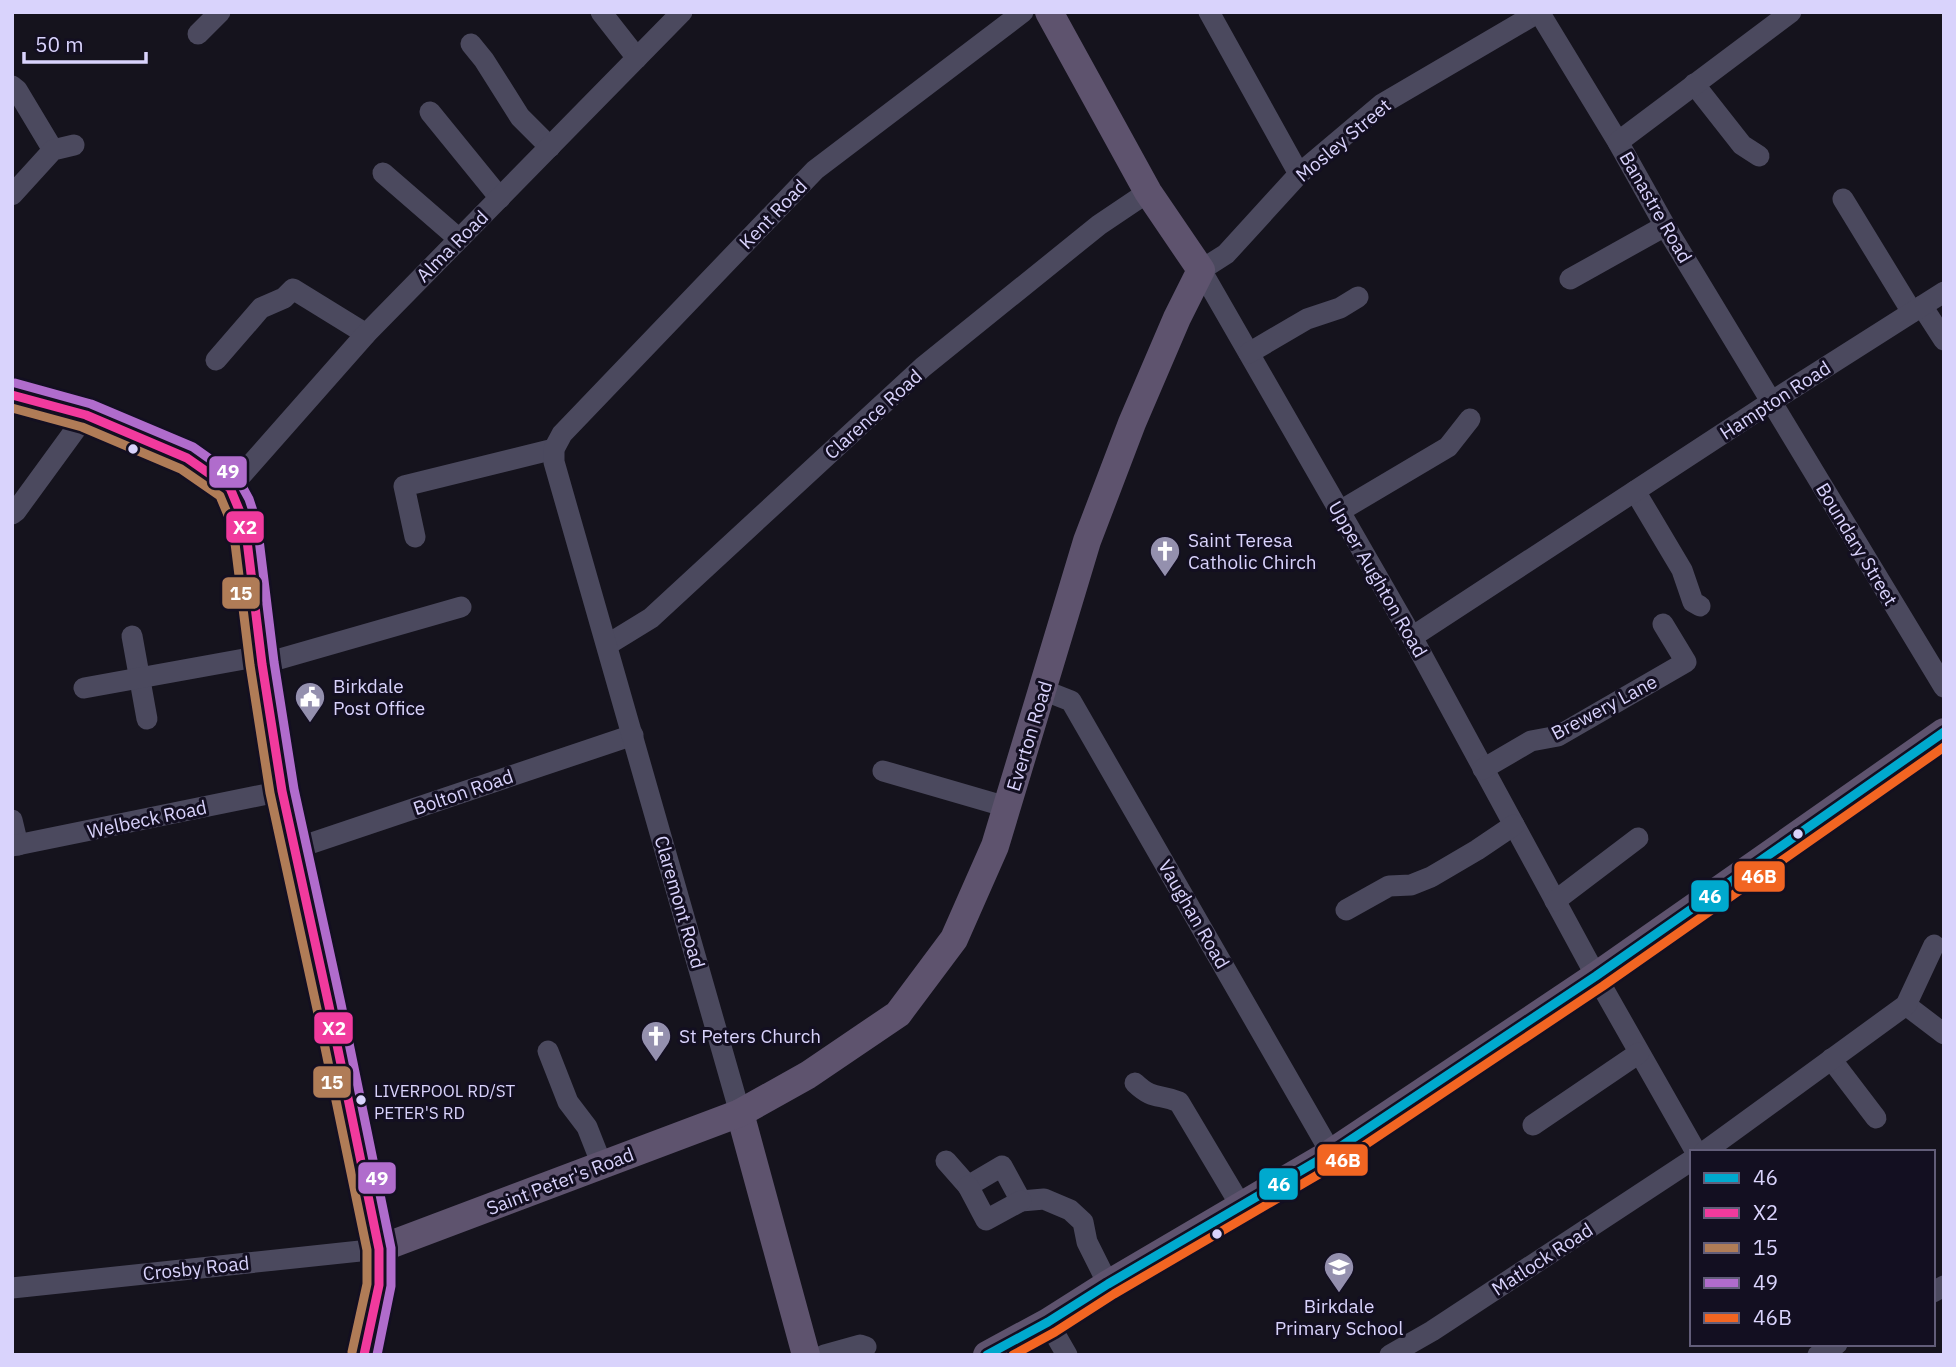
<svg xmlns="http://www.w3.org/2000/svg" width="1956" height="1367" viewBox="0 0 1956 1367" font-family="'IBM Plex Sans',sans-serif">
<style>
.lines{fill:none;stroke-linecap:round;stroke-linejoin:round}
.minor{stroke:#4b495e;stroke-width:21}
.major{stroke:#5e536e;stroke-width:28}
.bus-1-casing{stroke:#130f21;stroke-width:14}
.bus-2-casing{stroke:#130f21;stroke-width:14}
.bus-3-casing{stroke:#130f21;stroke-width:14}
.bus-4-casing{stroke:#130f21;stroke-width:14}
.bus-5-casing{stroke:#130f21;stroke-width:14}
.bus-1{stroke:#00a9ce;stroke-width:9}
.bus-2{stroke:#f13a9d;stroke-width:9}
.bus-3{stroke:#b07c57;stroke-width:9}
.bus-4{stroke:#b06ccc;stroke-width:9}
.bus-5{stroke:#f26522;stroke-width:9}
.bus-dot{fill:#d9d3fc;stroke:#130f21;stroke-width:2.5}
.labels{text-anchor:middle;stroke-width:6;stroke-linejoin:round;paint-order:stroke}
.bus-label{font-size:17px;fill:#d9d3fc;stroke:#130f21;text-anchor:start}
.street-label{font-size:19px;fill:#d9d3fc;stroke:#130f21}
.poi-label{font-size:19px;fill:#d9d3fc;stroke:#130f21;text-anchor:start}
.line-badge{stroke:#130f21;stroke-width:2.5}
.badge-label{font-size:19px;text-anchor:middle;font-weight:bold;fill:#fff}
</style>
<rect width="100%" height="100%" fill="#15131d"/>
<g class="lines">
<!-- minor -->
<g class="minor">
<path d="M601 12 637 58"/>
<path d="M1209 12 1299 174"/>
<path d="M1539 12 1382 104 1299 174 1226 254 1201 270 1412 637 1596 976 1696 1152"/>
<path d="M1539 12 1618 142 1665 226 1944 687"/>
<path d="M198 34 220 12"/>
<path d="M471 44 484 60 520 117 550 147"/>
<path d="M1694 84 1742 145 1759 156"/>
<path d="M12 86 17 90 53 150"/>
<path d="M430 112 500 198"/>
<path d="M1618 142 1791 12"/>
<path d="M383 173 459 239"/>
<path d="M12 195 53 150 74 145"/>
<path d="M1843 199 1912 312"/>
<path d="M1570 279 1665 226"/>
<path d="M1922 306 1944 340"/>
<path d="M1249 353 1307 319 1340 308 1358 297"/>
<path d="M216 360 261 308 284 298 293 289 366 334"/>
<path d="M12 395 86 415 187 458 230 488 238 504 245 524 262 664 282 791 329 1006 379 1249 12 1288"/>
<path d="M230 488 366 334 682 12"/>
<path d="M1635 491 1682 570 1693 602 1700 606"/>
<path d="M1340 511 1448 447 1470 419"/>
<path d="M12 514 16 511 86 415"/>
<path d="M415 537 404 486 554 449"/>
<path d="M132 636 147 719"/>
<path d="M1412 637 1771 402 1944 292"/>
<path d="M607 645 651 618 923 367 1099 225 1148 192"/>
<path d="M262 664 461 607"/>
<path d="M84 688 261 656"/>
<path d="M1043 690 1071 701 1331 1153"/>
<path d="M1483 769 1531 741 1558 736 1686 662 1663 624"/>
<path d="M883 771 1007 807"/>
<path d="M12 820 18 845"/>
<path d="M12 846 282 791"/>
<path d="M294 849 633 735"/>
<path d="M1555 901 1638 838"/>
<path d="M1346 910 1389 886 1411 885 1431 877 1477 850 1514 825"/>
<path d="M1906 1005 1944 1034"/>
<path d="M548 1051 568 1102 587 1127 602 1165"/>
<path d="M1831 1059 1876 1118"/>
<path d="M1135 1083C1154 1101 1158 1093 1179 1102L1241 1206"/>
<path d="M740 1113 554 462V449L562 434 815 170 1023 12"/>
<path d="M1533 1125 1639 1053"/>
<path d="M1704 1152 1906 1005 1934 945"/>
<path d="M946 1161 968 1186 1002 1166 1021 1201 1044 1199 1070 1210 1083 1222 1087 1242 1108 1284"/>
<path d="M968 1186 986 1220 1021 1201"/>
<path d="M1933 1292 1944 1286"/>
<path d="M1048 1322 1067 1355"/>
<path d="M824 1355 860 1345 866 1347"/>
<path d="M1390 1355 1432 1331 1692 1160"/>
<path d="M1818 1355 1837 1344"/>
</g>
<!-- major -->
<g class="major">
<path d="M740 1113 806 1355"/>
<path d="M364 1355 379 1285V1249L740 1113 808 1075 898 1014 954 939 995 846 1087 541 1132 423 1177 318 1201 270 1148 192 1049 12"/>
<path d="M987 1355 1048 1322 1108 1284 1331 1153 1596 976 1944 732"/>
</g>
<!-- bus-1 casing -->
<g class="bus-1-casing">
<path id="bus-1" d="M987 1355 1048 1322 1108 1284 1331 1153 1596 976 1944 732"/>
</g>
<!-- bus-2 casing -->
<g class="bus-2-casing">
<path id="bus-2" d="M12 395 86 415 187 458 230 488 245 524 262 664 282 791 329 1006 379 1249V1285L364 1355"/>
</g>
<!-- bus-3 casing -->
<g class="bus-3-casing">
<path id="bus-3" d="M12 408 82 427 181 469 220 496 233 527 250 665 270 793 317 1009 367 1250V1284L352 1352"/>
</g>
<!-- bus-4 casing -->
<g class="bus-4-casing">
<path id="bus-4" d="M15 383 91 404 193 447 238 479 249 499 257 523 274 662 294 789 341 1004 391 1248V1286L377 1355"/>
</g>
<!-- bus-5 casing -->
<g class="bus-5-casing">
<path id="bus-5" d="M1013 1355 1055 1332 1114 1294 1338 1163 1603 986 1944 747"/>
</g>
<!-- bus-1 -->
<use href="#bus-1" class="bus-1"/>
<!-- bus-2 -->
<use href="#bus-2" class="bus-2"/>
<!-- bus-3 -->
<use href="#bus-3" class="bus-3"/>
<!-- bus-4 -->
<use href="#bus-4" class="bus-4"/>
<!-- bus-5 -->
<use href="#bus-5" class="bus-5"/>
</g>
<!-- icons -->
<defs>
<g id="church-pin" transform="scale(1.575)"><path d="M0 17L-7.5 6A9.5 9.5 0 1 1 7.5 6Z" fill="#9490ae" stroke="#130f21"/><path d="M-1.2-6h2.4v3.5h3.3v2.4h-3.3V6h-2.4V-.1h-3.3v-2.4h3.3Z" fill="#fff"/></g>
<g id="civic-pin" transform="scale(1.575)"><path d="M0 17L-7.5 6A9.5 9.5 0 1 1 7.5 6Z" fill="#9490ae" stroke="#130f21"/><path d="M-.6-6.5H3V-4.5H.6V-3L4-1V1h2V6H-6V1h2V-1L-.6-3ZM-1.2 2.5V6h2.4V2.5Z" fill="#fff"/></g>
<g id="school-pin" transform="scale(1.575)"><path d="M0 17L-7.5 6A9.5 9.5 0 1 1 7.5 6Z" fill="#9490ae" stroke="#130f21"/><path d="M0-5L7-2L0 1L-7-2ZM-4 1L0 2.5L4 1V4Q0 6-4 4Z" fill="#fff"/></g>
</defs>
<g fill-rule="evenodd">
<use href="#church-pin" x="1165" y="551"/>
<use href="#civic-pin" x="310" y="697"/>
<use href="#church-pin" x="656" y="1036"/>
<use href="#school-pin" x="1339" y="1267"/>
</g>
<!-- markers -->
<g class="bus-dot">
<circle cx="133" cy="449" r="6"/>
<circle cx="1798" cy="834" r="6"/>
<circle cx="361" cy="1100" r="6"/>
<circle cx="1217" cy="1234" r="6"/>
</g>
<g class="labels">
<!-- bus labels -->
<g class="bus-label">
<text x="374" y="1097">LIVERPOOL RD/ST<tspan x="374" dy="22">PETER'S RD</tspan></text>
</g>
<!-- street labels -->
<g class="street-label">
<text transform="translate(1343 140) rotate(-40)" y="7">Mosley Street</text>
<text transform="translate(1656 207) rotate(60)" y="7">Banastre Road</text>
<text transform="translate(773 214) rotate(-46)" y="7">Kent Road</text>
<text transform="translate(452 246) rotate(-45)" y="7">Alma Road</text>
<text transform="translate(1775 400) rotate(-33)" y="7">Hampton Road</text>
<text transform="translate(873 414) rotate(-42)" y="7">Clarence Road</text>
<text transform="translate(1857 544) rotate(59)" y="7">Boundary Street</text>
<text transform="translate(1378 579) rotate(60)" y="7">Upper Aughton Road</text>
<text transform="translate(1604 707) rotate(-28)" y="7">Brewery Lane</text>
<text transform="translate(1029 736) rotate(-73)" y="7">Everton Road</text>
<text transform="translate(463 792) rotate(-19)" y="7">Bolton Road</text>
<text transform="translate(147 819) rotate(-12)" y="7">Welbeck Road</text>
<text transform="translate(680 902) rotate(74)" y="7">Claremont Road</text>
<text transform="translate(1194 914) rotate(60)" y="7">Vaughan Road</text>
<text transform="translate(560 1181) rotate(-21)" y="7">Saint Peter's Road</text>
<text transform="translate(1542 1259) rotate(-33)" y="7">Matlock Road</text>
<text transform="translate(196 1268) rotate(-6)" y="7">Crosby Road</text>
</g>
<!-- poi labels -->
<g class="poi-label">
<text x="1188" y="547">Saint Teresa<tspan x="1188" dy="22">Catholic Chirch</tspan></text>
<text x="333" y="693">Birkdale<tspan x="333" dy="22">Post Office</tspan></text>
<text x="679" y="1043">St Peters Church</text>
<text x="1339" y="1313" text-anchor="middle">Birkdale<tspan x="1339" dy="22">Primary School</tspan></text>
</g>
</g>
<g class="line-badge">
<rect x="208" y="455" width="40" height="34" rx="7" fill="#b06ccc"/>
<rect x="225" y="510" width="40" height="34" rx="7" fill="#f13a9d"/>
<rect x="221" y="576" width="40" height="34" rx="7" fill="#b07c57"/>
<rect x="1733" y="860" width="53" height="33" rx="7" fill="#f26522"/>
<rect x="1690" y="879" width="40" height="34" rx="7" fill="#00a9ce"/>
<rect x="313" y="1011" width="41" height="34" rx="7" fill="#f13a9d"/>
<rect x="312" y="1065" width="40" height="34" rx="7" fill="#b07c57"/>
<rect x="1316" y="1143" width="53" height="34" rx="7" fill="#f26522"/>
<rect x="357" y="1161" width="40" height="34" rx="7" fill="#b06ccc"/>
<rect x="1258" y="1167" width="41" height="34" rx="7" fill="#00a9ce"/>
</g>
<g class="badge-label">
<text x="228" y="478">49</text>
<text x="245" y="534">X2</text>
<text x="241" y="600">15</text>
<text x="1759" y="883">46B</text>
<text x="1710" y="903">46</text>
<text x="334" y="1035">X2</text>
<text x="332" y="1089">15</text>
<text x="1343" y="1167">46B</text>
<text x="377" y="1185">49</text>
<text x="1279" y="1191">46</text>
</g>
<!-- border -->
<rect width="1956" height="1367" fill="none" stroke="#d9d3fc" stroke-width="28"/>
<!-- legend -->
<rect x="1690" y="1150" width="245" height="196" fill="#130f21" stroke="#625d79" stroke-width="2"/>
<rect x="1704" y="1173" width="35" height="10" fill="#00a9ce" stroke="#625d79" stroke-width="2"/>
<text x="1753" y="1185" font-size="21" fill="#d9d3fc">46</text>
<rect x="1704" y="1208" width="35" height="10" fill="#f13a9d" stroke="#625d79" stroke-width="2"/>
<text x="1753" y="1220" font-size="21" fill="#d9d3fc">X2</text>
<rect x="1704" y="1243" width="35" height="10" fill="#b07c57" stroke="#625d79" stroke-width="2"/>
<text x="1753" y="1255" font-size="21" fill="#d9d3fc">15</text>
<rect x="1704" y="1278" width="35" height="10" fill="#b06ccc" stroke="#625d79" stroke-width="2"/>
<text x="1753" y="1290" font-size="21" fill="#d9d3fc">49</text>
<rect x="1704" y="1313" width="35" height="10" fill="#f26522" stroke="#625d79" stroke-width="2"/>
<text x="1753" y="1325" font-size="21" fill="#d9d3fc">46B</text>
<!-- scale -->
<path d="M24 52v10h122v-10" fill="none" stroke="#d9d3fc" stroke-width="3.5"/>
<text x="35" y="52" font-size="21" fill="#d9d3fc" stroke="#130f21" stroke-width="5" paint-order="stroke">50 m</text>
</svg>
